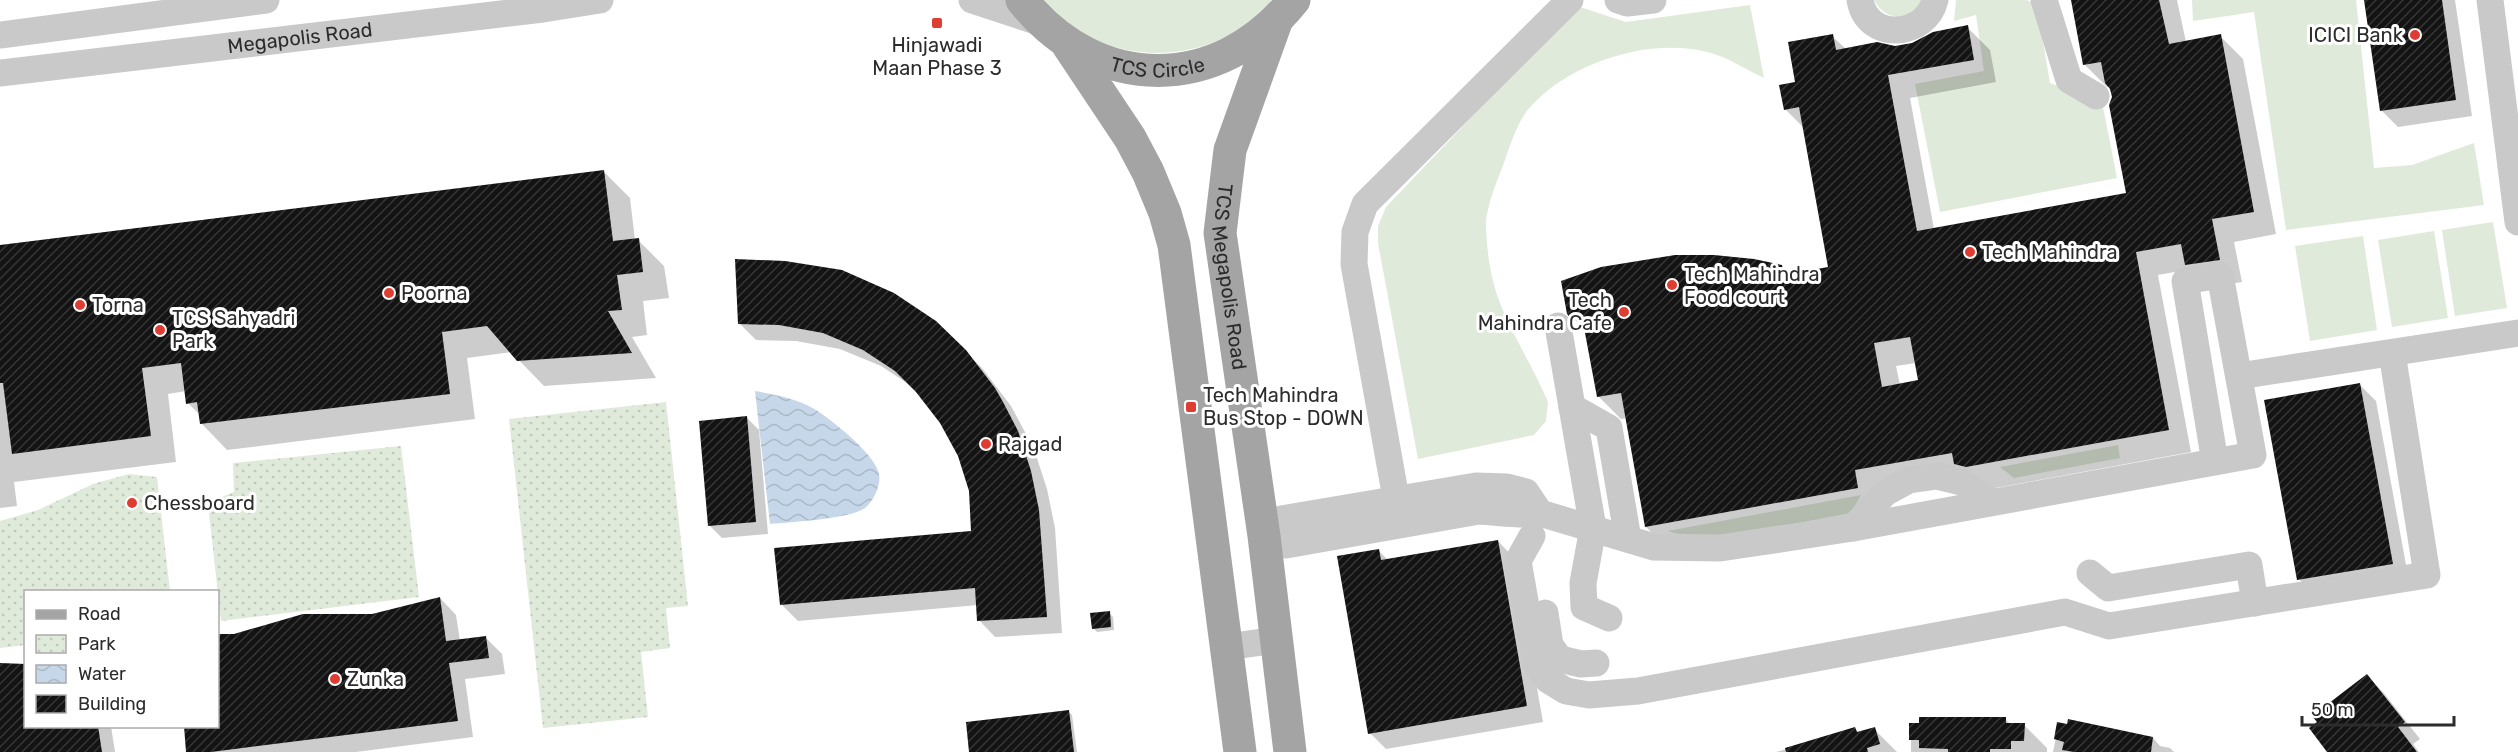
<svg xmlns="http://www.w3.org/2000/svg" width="2518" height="752" viewBox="0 0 2518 752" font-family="Rubik,sans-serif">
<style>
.grass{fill:#e0eada}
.park{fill:url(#park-dots)}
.water{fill:url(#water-waves)}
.shadow{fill:#0003;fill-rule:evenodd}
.building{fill:url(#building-hatch);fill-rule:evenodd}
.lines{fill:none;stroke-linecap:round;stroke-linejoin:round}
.minor{stroke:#c9c9c9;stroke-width:27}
.major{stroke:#a4a4a4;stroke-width:33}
.poi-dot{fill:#df3c32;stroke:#fff;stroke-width:2}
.labels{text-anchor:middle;stroke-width:6;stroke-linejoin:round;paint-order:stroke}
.poi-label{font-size:20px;fill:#2c2c2c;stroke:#fff;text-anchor:start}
.street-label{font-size:20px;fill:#2c2c2c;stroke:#fff}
</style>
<defs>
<pattern id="park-dots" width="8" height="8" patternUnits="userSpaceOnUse" patternTransform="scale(1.5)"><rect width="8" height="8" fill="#e0eada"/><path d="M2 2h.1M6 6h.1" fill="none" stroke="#c0c9bb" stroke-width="1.8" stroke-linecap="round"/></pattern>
<pattern id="water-waves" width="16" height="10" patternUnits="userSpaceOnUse" patternTransform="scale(1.5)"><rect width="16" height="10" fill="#c6d7e9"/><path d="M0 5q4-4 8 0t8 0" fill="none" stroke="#aab9c8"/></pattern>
<pattern id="building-hatch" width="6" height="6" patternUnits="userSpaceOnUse" patternTransform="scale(1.5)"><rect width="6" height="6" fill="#131313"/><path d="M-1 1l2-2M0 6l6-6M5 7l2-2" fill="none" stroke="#363636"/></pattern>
</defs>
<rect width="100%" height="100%" fill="#fff"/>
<!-- grass -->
<g class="grass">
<path d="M1043 0H1272C1216 70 1099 71 1043 0Z"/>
<path d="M1874 0H1924C1921 4 1916 12 1911 14 1896 21 1881 14 1874 0Z"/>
<path d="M1956 0H2027L2037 6 2050 83 2102 102 2117 178 1940 212 1915 84 1984 71 1976 15 1954 21Z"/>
<path d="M2192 0H2356L2374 168 2412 165 2474 143 2484 205 2286 230 2254 12 2193 21Z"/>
<path d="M1750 5 1764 78C1747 70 1729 58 1711 53 1653 36 1572 61 1531 106 1518 120 1510 145 1504 163 1497 181 1485 210 1486 228 1487 251 1490 274 1497 295 1510 332 1533 366 1548 402L1546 421 1534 435 1418 459 1378 243V226L1386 207 1577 6 1626 22Z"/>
<path d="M2493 222 2507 308 2455 316 2442 230Z"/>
<path d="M2434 231 2448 318 2392 327 2378 240Z"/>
<path d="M2363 236 2377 330 2310 341 2295 246Z"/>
<path d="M2118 445 2120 458 2014 478 2000 467Z"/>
<path d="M1861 495 1851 513C1808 520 1706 546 1668 531Z"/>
</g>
<!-- park -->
<g class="park">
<path d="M666 402 688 606 666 608 670 648 641 652 648 717 543 728 509 419Z"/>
<path d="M401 446 419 597 221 621 209 513 217 499 234 492 233 463Z"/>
<path d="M129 474 157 477 170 591 26 592 25 645 0 648V521L38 510 93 484Z"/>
</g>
<!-- water -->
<path class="water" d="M755 391C776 395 798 399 816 410 833 421 872 452 878 471 883 482 874 501 865 508 850 519 791 522 770 524Z"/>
<!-- shadow -->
<g class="shadow">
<path d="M2072 0H2177L2186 42 2220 36 2243 59 2276 234 2234 242 2242 282 2210 287 2191 269 2158 275 2191 452 1990 489 1969 476 1877 493 1880 511 1669 550 1646 527 1627 418 1621 419 1598 396 1586 331 1573 318 1782 266 1791 275 1830 268 1804 128 1785 109 1797 84 1832 36 1846 49 1899 47 1967 27 1990 50 1996 82 1910 98 1934 229 2127 194 2113 97 2110 87H2107L2084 64ZM1916 363 1919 381 1900 385 1896 366Z"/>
<path d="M2365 0H2455L2472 116 2398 127 2381 110Z"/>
<path d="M604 172 630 198 635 240H638L664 266 669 298 643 301 647 335 632 337 656 378 544 386 511 352 467 358 475 419 227 450 202 424 201 416 188 403 186 391 168 394 176 462 14 482 17 506 0 508V246Z"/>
<path d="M935 322 982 368 1011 406 1034 449 1047 489 1055 528 1062 633 995 637 979 620 978 605 798 621 781 604 973 532 970 491 959 456 941 422 913 387 881 366 840 349 796 341 756 340 739 323Z"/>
<path d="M2359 384 2376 401 2409 581 2315 596 2299 579Z"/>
<path d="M747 418 759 430 768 534 722 538 710 526Z"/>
<path d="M1498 541 1514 558 1543 722 1386 749 1370 733 1379 551 1388 560Z"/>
<path d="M440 598 456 615 460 641 485 637 502 654 505 674 465 679 473 737 356 752H188L218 726V636H234L372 616Z"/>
<path d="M1109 613 1113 617 1114 630 1097 632 1093 628Z"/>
<path d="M0 665 26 726H111L115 752H0Z"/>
<path d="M2367 676 2383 692 2420 739 2413 744 2419 752H2329Z"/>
<path d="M1068 711 1072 715 1077 752H971Z"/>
<path d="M2005 719 2011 725H2024L2047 748V752H1911V724Z"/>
<path d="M2059 724 2153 738 2160 746 2170 748 2174 752H2053Z"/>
<path d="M1855 729 1859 733 1874 729 1897 752H1776Z"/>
</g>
<!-- building -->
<g class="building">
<path d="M2071 0H2159L2169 44 2221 34 2254 212 2212 219 2220 260 2185 265 2181 244 2136 252 2169 430 1966 467 1954 464 1952 453 1855 470 1858 488 1645 527 1621 393 1597 397 1582 317 1571 319 1567 314 1561 281 1601 267 1675 255H1714L1754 259 1782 265 1784 275 1828 267 1799 107 1784 110 1779 85 1795 82 1788 42 1833 34 1836 50 1877 42 1895 46 1912 43 1933 32 1968 25 1974 60 1888 75 1917 231 2126 193 2109 105 2112 97 2110 89 2105 83 2101 62 2083 65ZM1910 337 1918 380 1882 387 1874 343Z"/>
<path d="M2364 0H2442L2456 100 2380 111Z"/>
<path d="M604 170 613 241 639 238 643 272 617 275 622 310 608 311 632 353 517 361 487 326 442 332 450 394 200 424 197 402 186 404 181 363 142 368 151 436 12 454 3 383H0V245Z"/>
<path d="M735 259 785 261 842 270 894 293 936 321 966 350 995 388 1003 402 1018 431 1031 471 1039 510 1047 617 977 621 975 588 780 605 774 548 971 531 969 491 958 456 940 423 916 392 895 371 863 350 823 333 779 325 738 324Z"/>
<path d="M2360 383 2393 564 2297 580 2264 400Z"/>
<path d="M747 416 756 522 708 526 699 421Z"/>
<path d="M1498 540 1527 706 1368 734 1337 556 1379 549 1381 560Z"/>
<path d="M440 597 446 641 486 636 489 658 449 663 458 721 211 752H186L184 726H218V634H234L303 614H372Z"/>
<path d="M1110 611 1111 627 1092 629 1090 613Z"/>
<path d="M0 663 26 664V726H98L102 752H0Z"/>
<path d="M2367 674 2405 722 2398 727 2417 752H2327L2309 728 2317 722 2312 716Z"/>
<path d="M1069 710 1074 752H969L966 722Z"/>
<path d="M1919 717H2006V723H2025L2024 741H2011V749H1990V752H1948V749L1919 748V740H1909V723H1919Z"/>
<path d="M2068 719 2153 737 2151 752H2074L2062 750 2064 742 2054 739 2057 722 2067 724Z"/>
<path d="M1855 727 1857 732 1875 727 1880 744 1867 748 1868 752H1786L1785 748Z"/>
</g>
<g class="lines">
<!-- minor -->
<g class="minor">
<path d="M972 0 1039 22"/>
<path d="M1618 0 1627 3 1653 0"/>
<path d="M1860 0C1867 42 1926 38 1935 0"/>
<path d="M2044 0 2069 80 2096 96"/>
<path d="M2490 0 2518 222"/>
<path d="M0 35 266 0"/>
<path id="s1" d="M0 73 543 9 600 0"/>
<path d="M1558 326 1593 528 1583 583 1584 607 1609 618"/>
<path d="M2239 376 2518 333"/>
<path d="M1572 407 1609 428 1628 539"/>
<path d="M1540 513 1526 492 1507 487 1476 486 1281 519 1264 536 1286 545 1479 511C1500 512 1519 516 1540 513L1654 547 1720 548 1853 528 2253 455 2220 275 2185 281 2215 462"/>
<path d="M1399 515 1354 264 1355 232 1365 204 1570 0"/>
<path d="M1853 528 1885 493 1909 480 1937 476 1962 482 1992 502"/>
<path d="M1532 536 1518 561 1536 664 1548 680 1566 691 1589 695 1638 691 2065 612 2109 626 2427 575 2392 353"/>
<path d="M2090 573 2108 588 2249 565 2255 603"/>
<path d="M1545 613 1550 645 1560 659 1581 664 1596 663"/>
<path d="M1227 647 1277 640"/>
</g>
<!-- major -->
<g class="major">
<path id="s2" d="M1022 0C1097 94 1219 94 1294 0"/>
<path id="s3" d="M1276 22 1230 150 1220 233 1264 536 1290 752"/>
<path d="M1068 45 1130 138 1148 172 1165 213 1174 245 1240 752"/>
</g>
</g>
<!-- markers -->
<g class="poi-dot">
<rect x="931" y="17" width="12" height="12" rx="3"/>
<circle cx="2415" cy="35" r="6"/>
<circle cx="1970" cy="252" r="6"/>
<circle cx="1672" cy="285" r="6"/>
<circle cx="389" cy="293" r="6"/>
<circle cx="80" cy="305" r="6"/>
<circle cx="1624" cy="312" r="6"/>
<circle cx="160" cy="330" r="6"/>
<rect x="1185" y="401" width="12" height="12" rx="3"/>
<circle cx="986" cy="444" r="6"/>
<circle cx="132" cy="503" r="6"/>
<circle cx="335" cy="679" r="6"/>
</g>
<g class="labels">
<!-- poi labels -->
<g class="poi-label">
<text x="2403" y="42" text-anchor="end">ICICI Bank</text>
<text x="937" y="52" text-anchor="middle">Hinjawadi<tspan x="937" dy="23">Maan Phase 3</tspan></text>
<text x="1982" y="259">Tech Mahindra</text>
<text x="1684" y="281">Tech Mahindra<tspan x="1684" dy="23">Food court</tspan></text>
<text x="401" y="300">Poorna</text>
<text x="1612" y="307" text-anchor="end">Tech<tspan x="1612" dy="23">Mahindra Cafe</tspan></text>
<text x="92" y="312">Torna</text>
<text x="172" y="325">TCS Sahyadri<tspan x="172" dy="23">Park</tspan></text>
<text x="1203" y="402">Tech Mahindra<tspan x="1203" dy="23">Bus Stop - DOWN</tspan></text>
<text x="998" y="451">Rajgad</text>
<text x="144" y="510">Chessboard</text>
<text x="347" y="686">Zunka</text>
</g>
<!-- street labels -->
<g class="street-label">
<text dy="7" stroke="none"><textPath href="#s1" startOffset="302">Megapolis Road</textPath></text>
<text dy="7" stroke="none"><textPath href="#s2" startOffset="158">TCS Circle</textPath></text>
<text dy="7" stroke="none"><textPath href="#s3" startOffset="264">TCS Megapolis Road</textPath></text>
</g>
</g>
<!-- legend -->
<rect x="24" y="590" width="195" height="138" fill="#ffffff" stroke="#ababab" stroke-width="1.5"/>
<rect x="36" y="610" width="30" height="9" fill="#a4a4a4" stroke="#ababab" stroke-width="1.5"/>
<text x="78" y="620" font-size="18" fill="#2c2c2c">Road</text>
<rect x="36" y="635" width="30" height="18" fill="url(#park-dots)" stroke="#ababab" stroke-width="1.5"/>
<text x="78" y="650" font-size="18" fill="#2c2c2c">Park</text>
<rect x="36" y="665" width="30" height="18" fill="url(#water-waves)" stroke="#ababab" stroke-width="1.5"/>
<text x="78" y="680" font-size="18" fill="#2c2c2c">Water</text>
<rect x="36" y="695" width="30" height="18" fill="url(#building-hatch)" stroke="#ababab" stroke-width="1.5"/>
<text x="78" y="710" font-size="18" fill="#2c2c2c">Building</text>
<!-- scale -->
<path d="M2302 716v9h152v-9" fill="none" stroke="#2c2c2c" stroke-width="3"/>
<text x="2311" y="716" font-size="18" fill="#2c2c2c" stroke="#ffffff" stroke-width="4.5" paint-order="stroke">50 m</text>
</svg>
